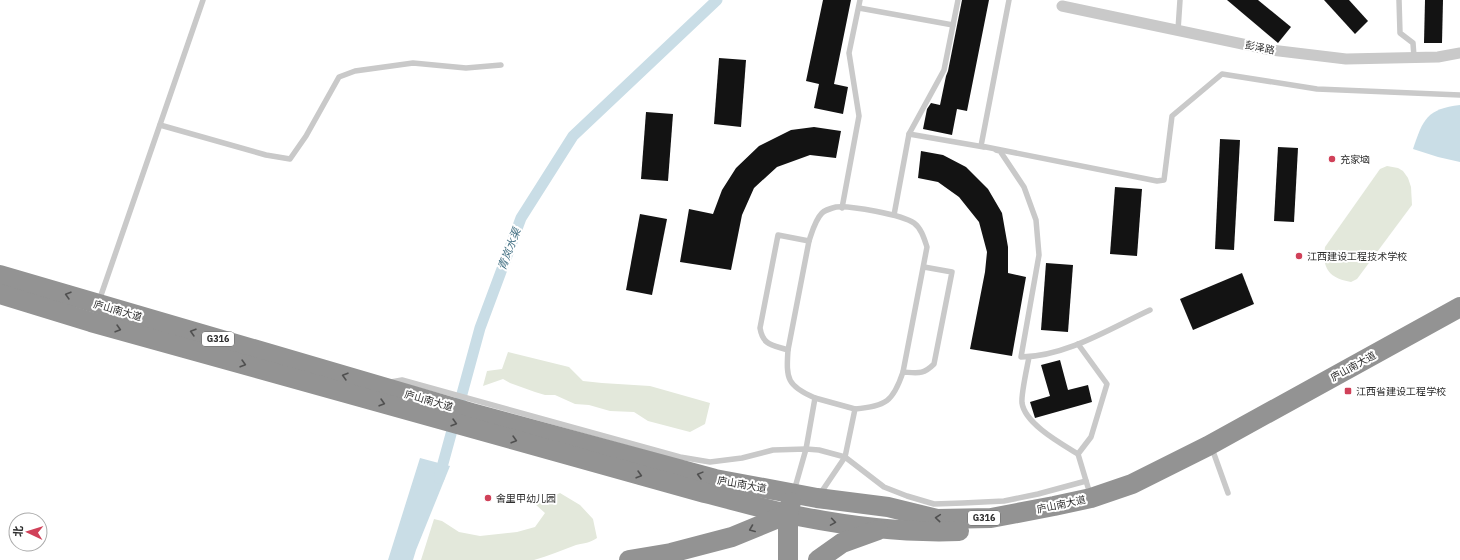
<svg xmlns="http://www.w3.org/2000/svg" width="1460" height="560" viewBox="0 0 1460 560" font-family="'IBM Plex Sans','Noto Sans SC',sans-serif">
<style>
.green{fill:#e3e8db}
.water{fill:#c9dde6}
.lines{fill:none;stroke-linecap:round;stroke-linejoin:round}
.canal{stroke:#c9dde6;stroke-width:11}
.building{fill:#131313}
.lane{stroke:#c9c9c9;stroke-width:5.5}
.street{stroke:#c9c9c9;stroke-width:11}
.highway{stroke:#939393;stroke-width:20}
.oneway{stroke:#505050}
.poi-dot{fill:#d04159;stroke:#fff;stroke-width:1.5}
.labels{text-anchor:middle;stroke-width:4;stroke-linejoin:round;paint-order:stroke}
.shield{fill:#fff;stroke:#6b6b6b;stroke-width:1}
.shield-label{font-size:9px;font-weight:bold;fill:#2c2c2c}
.street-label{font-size:10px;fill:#2c2c2c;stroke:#fff}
.poi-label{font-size:10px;fill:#2c2c2c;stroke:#fff;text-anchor:start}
.water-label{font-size:11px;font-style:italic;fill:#447184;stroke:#fff}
</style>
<rect width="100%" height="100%" fill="#fff"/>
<!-- green -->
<g class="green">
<path d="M1387 166 1398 168 1403 171 1408 178 1411 187 1412 205 1357 279 1351 282C1329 278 1322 269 1325 247L1380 169Z"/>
<path d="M508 352 569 367 583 381 602 383 650 386 710 403 705 424 690 432 648 421 634 412 610 411 589 405 575 404 555 395H545L535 392 510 383 503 379 483 386 487 371 502 369Z"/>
<path d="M560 493 580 505 593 519 597 538C589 543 585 543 576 545 562 550 548 556 534 560H421L434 519 442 521 459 532 480 536 517 532 535 527 545 513 535 504Z"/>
</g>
<!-- water -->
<g class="water">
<path d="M1460 105V162L1438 157 1413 149C1423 119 1427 109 1460 105Z"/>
<path d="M420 458 450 466 416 550 413 560H388Z"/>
</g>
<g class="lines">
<!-- canal -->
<path class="canal" d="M439 478 480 328 521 218 573 136 717 0"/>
</g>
<!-- building -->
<g class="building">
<path d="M823 0H851L834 84 848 87 843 114 814 108 819 84 806 81Z"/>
<path d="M962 0H989L967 111 957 109 952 135 923 129 927 109 931 103 940 105 946 76 948 71Z"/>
<path d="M1227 0H1258L1291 27 1278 43Z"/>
<path d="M1324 0H1349L1368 21 1355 34Z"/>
<path d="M1425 0H1443L1442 43H1424Z"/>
<path d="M719 58 746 60 741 127 714 124Z"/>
<path d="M646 112 673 114 668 181 641 179Z"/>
<path d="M814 127 841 131 836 158 810 155 777 167 754 188 742 215 731 270 680 262 689 209 713 214 722 190 736 168 759 146 791 130Z"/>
<path d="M1220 139 1240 140 1234 250 1215 249Z"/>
<path d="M1278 147 1298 148 1294 222 1274 221Z"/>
<path d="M921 151 943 155 966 167 988 189 1002 213 1008 247V273L1026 277 1012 356 970 349 985 272 987 252 979 222 959 197 938 182 918 178Z"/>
<path d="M1115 187 1142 189 1137 256 1110 254Z"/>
<path d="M640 214 667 219 652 295 626 290Z"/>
<path d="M1046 263 1073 265 1068 332 1041 330Z"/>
<path d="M1242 273 1254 304 1193 330 1180 299Z"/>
<path d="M1060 360 1068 390 1088 385 1092 402 1035 418 1030 402 1050 396 1041 365Z"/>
</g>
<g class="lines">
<!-- lane -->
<g class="lane">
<path d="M1009 0 981 146 1157 181 1164 180 1172 116 1222 74 1317 89 1460 95"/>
<path d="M1399 0 1400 33 1413 43 1414 57"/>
<path d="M859 8 953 25"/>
<path d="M1178 30 1180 0"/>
<path d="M160 125 266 155 290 159 306 136 339 77 355 71 413 63 466 68 501 65"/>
<path d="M909 134 984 147"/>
<path d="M996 150 1000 151 1024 187 1036 220 1039 255 1021 357C1065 357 1111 328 1150 310"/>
<path d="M842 208 859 116 849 53 860 0"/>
<path d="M894 215 909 134 944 70 958 0"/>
<path d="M99 301 203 0"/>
<path d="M1078 344 1107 384 1091 437 1078 454 1090 494"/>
<path d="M788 350C773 345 763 346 760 328L778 235 809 241"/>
<path d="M1029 357C1027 368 1021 394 1022 403 1025 424 1062 444 1078 454"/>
<path d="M903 372C918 373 923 375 934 364L952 272 924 267"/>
<path d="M391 382 402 380 680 457 710 462 742 458 773 450 806 449 819 450 845 457 884 487 907 496 934 504 963 503 1004 501 1038 494 1086 481"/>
<path d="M815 398 855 409"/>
<path d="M1214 454 1228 493"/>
<path d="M794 491 806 449 815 398C787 386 786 379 788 350L809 241C812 232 815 220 822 213 824 211 832 208 836 207 849 205 903 215 914 223 921 228 924 238 927 247L903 372C893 402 886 406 855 409L845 457 820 494"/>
</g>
<!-- street -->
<path class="street" d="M1062 6 1271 50 1346 59 1438 57 1460 53"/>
<!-- highway -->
<g class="highway">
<path d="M0 275 472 413 715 479 817 498 888 507 937 519 991 518 1054 506 1091 498 1132 484 1208 446 1460 307"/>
<path d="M0 294 91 322 705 493C738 501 770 511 803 517 854 527 907 533 959 531"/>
<path d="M629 560 671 553 732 537 788 514"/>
<path d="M788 560V514L791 502"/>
<path d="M818 560 842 543 878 530"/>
</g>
</g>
<!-- one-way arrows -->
<defs><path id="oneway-chevron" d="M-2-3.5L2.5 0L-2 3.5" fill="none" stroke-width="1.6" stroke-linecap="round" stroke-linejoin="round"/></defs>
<g class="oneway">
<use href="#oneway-chevron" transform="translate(68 295) rotate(-164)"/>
<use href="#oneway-chevron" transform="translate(118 329) rotate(16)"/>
<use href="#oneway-chevron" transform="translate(193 332) rotate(-164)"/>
<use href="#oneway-chevron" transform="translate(243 364) rotate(16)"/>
<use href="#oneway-chevron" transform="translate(345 376) rotate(-164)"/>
<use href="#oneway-chevron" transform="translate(382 403) rotate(16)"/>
<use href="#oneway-chevron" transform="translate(454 423) rotate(16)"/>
<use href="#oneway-chevron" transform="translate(514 440) rotate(16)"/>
<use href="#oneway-chevron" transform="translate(639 475) rotate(16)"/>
<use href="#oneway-chevron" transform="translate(700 475) rotate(-165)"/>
<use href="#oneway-chevron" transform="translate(938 518) rotate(-175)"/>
<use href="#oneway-chevron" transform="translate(833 522) rotate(9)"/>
<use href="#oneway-chevron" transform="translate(752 529) rotate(158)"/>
</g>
<!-- markers -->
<g class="poi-dot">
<circle cx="1332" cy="159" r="4"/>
<circle cx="1299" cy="256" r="4"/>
<rect x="1344" y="387" width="8" height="8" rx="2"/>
<circle cx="488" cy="498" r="4"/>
</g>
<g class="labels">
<!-- shield labels -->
<g class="shield">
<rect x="202" y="332" width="32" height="14" rx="3"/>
<rect x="968" y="511" width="32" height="14" rx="3"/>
</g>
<g class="shield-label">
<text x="218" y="342">G316</text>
<text x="984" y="521">G316</text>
</g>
<!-- street labels -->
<g class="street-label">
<text transform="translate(1260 47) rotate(11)" y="4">彭泽路</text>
<text transform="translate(118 310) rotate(16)" y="4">庐山南大道</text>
<text transform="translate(1353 366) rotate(-29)" y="4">庐山南大道</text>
<text transform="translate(429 400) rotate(16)" y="4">庐山南大道</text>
<text transform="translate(742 484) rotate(10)" y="4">庐山南大道</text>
<text transform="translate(1061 504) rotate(-12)" y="4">庐山南大道</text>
</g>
<!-- poi labels -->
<g class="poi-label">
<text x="1340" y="163">充家垴</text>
<text x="1307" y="260">江西建设工程技术学校</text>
<text x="1356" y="395">江西省建设工程学校</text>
<text x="496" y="502">舍里甲幼儿园</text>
</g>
<!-- water labels -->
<g class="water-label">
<text transform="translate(509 249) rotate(-69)" y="4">青岚水渠</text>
</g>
</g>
<!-- north arrow -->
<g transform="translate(28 532) rotate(274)"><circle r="19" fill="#ffffff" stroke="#ababab"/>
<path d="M0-3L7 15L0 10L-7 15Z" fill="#d04159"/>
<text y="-6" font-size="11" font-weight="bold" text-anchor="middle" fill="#2c2c2c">北</text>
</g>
</svg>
